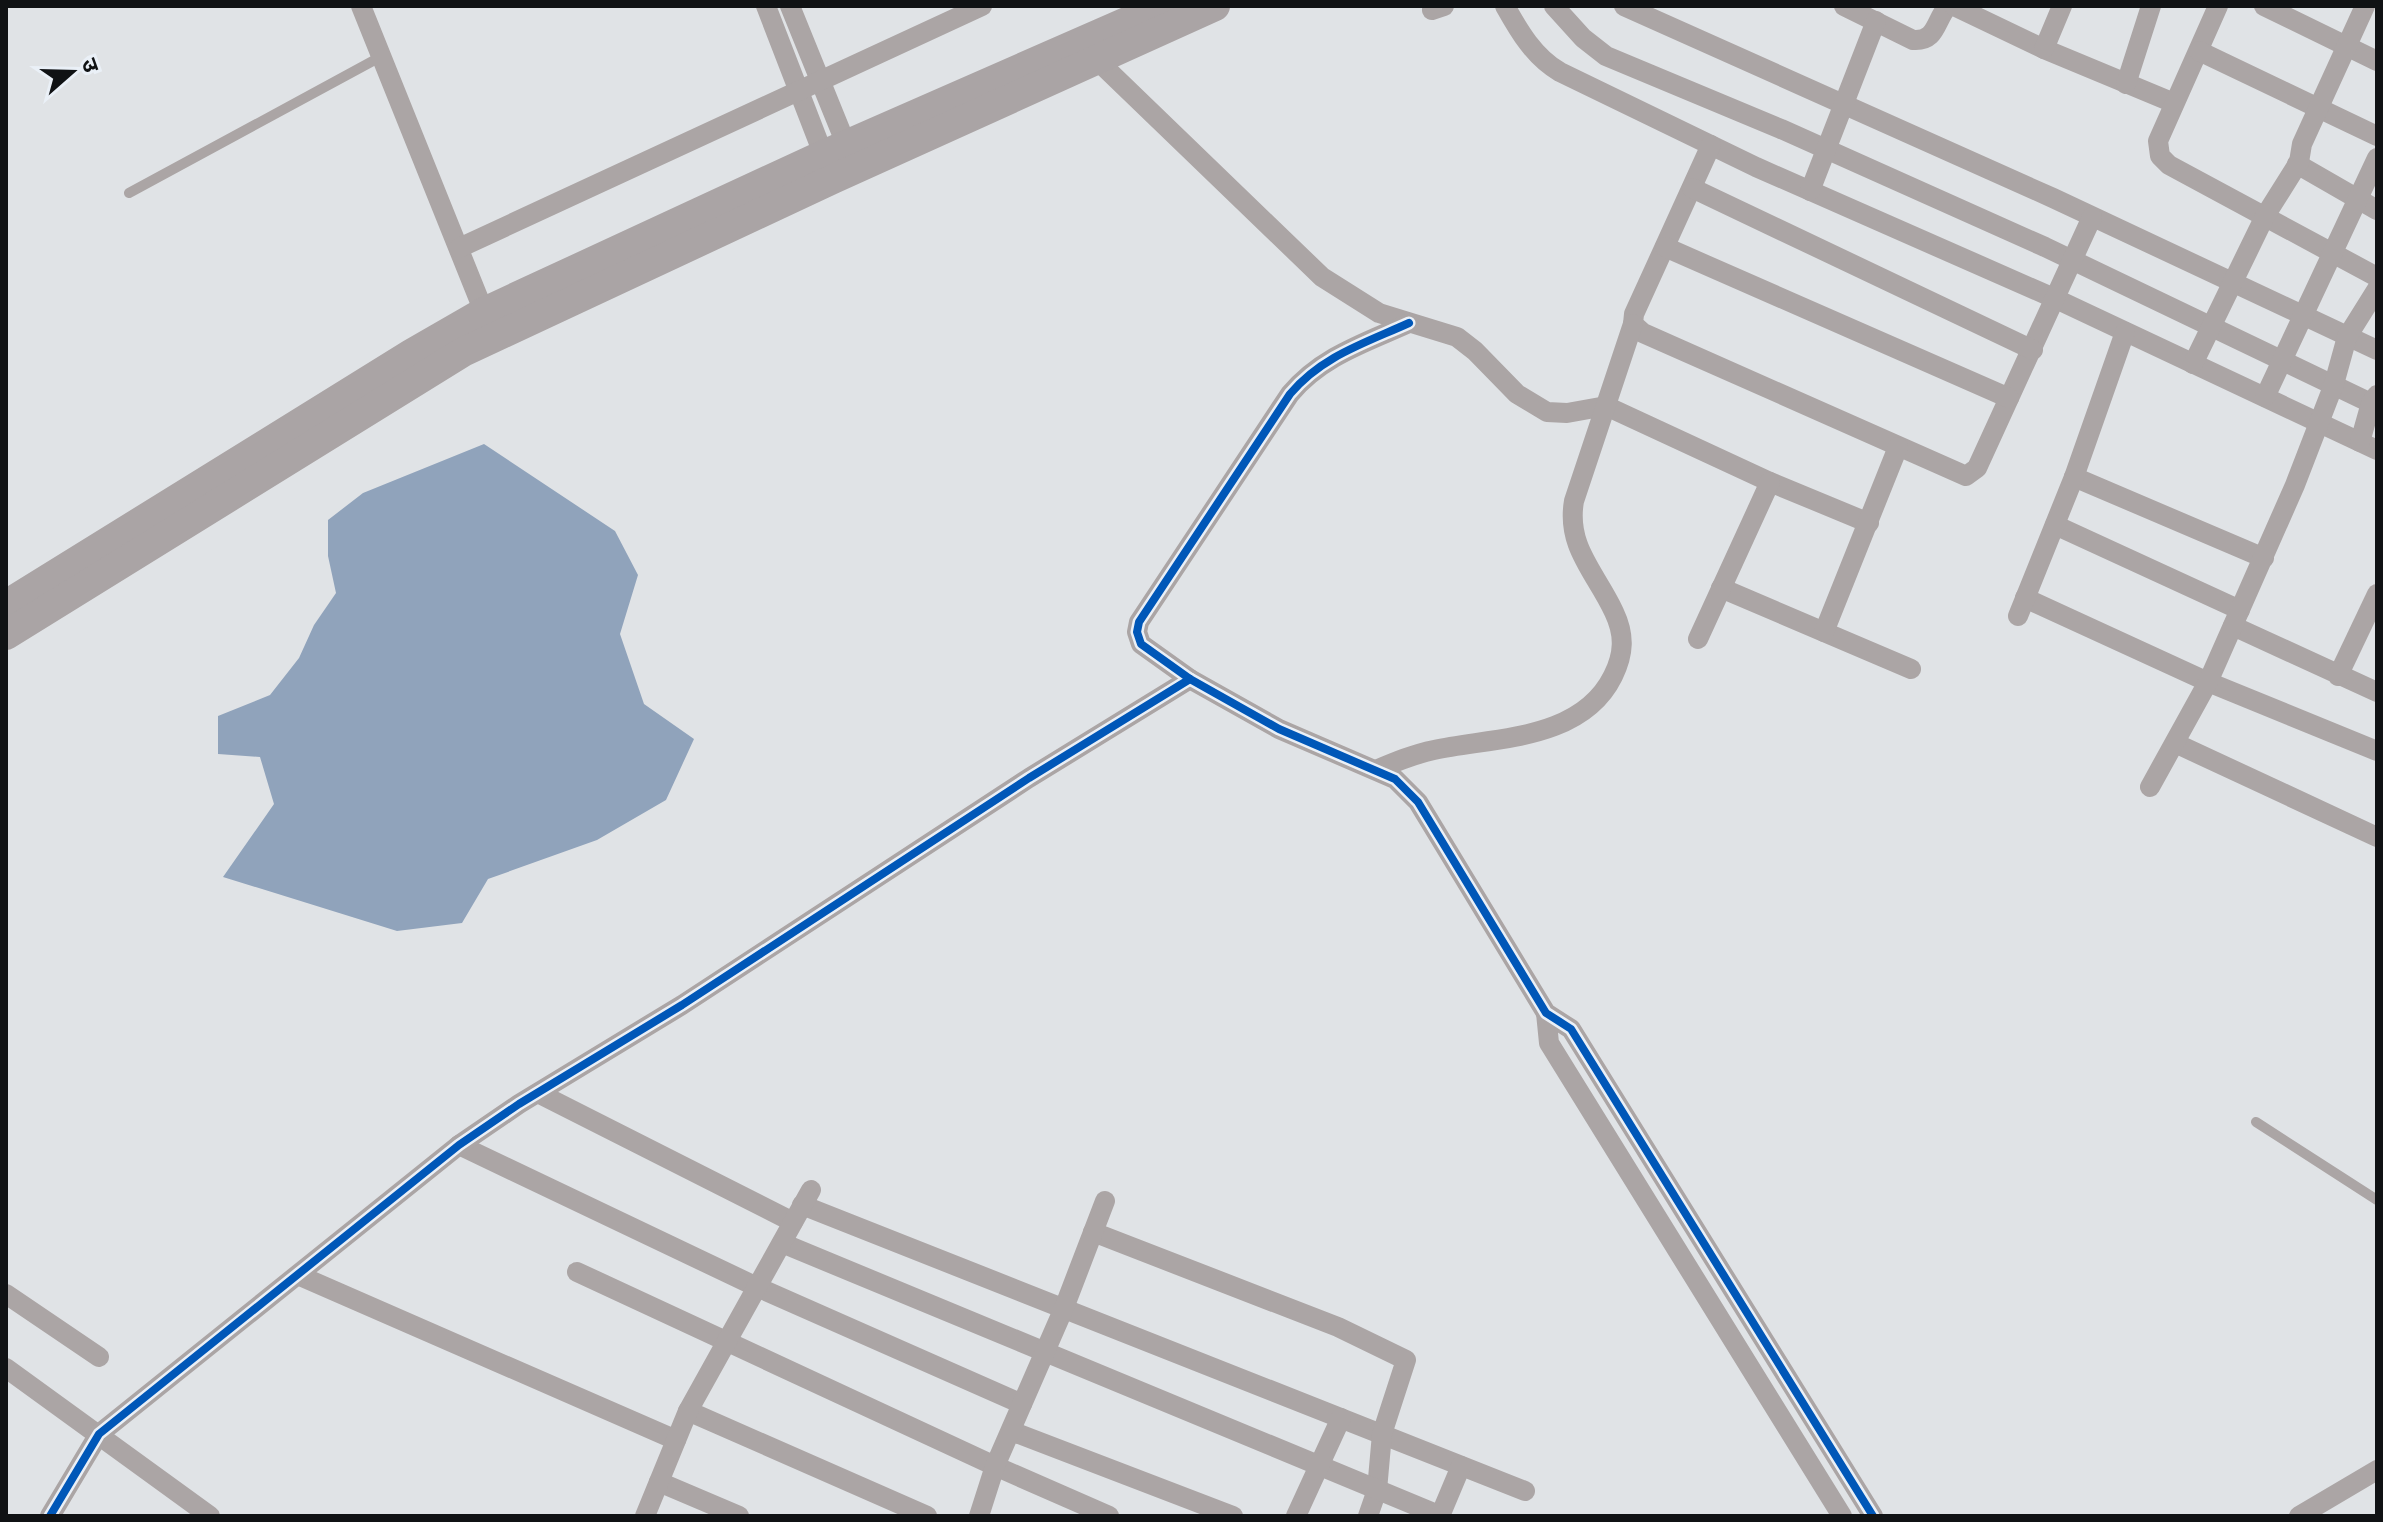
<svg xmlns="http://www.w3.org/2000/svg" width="2383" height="1522" viewBox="0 0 2383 1522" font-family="Rubik,'Noto Sans Devanagari',sans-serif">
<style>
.water{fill:#90a3bb}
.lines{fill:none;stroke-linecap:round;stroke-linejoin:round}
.lane{stroke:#aba5a5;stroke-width:10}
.street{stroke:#aba5a5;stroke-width:20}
.secondary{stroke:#aaa4a5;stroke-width:30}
.cycleway-casing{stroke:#eaf0f7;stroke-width:13}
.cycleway{stroke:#0057b8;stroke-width:8}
</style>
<rect width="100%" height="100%" fill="#e0e3e6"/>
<!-- water -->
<path class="water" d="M484 444 615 531 638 575 620 634 644 704 694 739 666 800 597 840 488 879 462 923 397 931 223 877 274 804 260 757 218 754V716L270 695 299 658 314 625 336 593 328 556V520L363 493Z"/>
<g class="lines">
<!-- lane -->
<g class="lane">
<path d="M129 193 382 56"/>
<path d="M2256 1122 2377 1200"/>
</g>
<!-- street -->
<g class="street">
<path d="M361 6 484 312"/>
<path d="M766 6 827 164"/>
<path d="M790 6 850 154"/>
<path d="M1505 6C1519 31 1534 57 1560 72L1756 167 2056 299 2377 450"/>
<path d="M1554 6 1583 38 1606 56 1781 129 2045 247 2377 406"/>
<path d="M1624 6 2053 198 2377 350"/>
<path d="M1844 6 1913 40C1937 42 1935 20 1948 6"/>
<path d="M1954 6 2044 49 2174 103"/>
<path d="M2218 6 2158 141 2160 156 2169 165 2377 277"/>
<path d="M2264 6 2377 61"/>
<path d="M1432 10 1444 6"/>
<path d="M2044 49 2062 6"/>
<path d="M2199 51 2377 136"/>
<path d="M1097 60 1322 277 1379 313 1457 337 1475 351 1517 394 1547 412 1567 413 1606 406 1770 482 1869 523"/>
<path d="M2126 84 2151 6"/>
<path d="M1711 145 1634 314 1633 324 1643 333 1966 476 1977 468 2092 217"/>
<path d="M2297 164 2377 210"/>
<path d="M1692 188 2033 350"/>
<path d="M1810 191 1876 21"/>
<path d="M1665 247 2009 398"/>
<path d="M459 248 982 6"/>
<path d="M1409 323C1365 343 1322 356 1290 394L1139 622 1137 632 1141 644 1190 679 1279 729 1395 779 1418 802 1546 1013 1571 1029 1873 1516"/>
<path d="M2193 364 2265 216 2299 162 2302 144 2365 6"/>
<path d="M2265 397 2377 158"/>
<path d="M2360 442 2371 403 2377 395"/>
<path d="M2074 477 2264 558"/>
<path d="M2055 525 2240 610"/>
<path d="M1721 588 1911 669"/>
<path d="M2025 598 2208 682 2377 751"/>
<path d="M2018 616 2074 477 2125 332"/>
<path d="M2233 626 2377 692"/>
<path d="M1824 632 1898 447"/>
<path d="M1698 639 1770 482"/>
<path d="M2338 676 2377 594"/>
<path d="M2175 743 2377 837"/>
<path d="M1376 770C1395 762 1414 754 1434 750 1494 737 1581 741 1613 676 1624 654 1625 635 1614 612 1596 573 1566 547 1574 501L1633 324"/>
<path d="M2150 787 2208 682 2295 485 2334 384 2347 337 2377 289"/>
<path d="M1546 1013 1549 1043 1842 1516"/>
<path d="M538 1093 793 1222"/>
<path d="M459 1145 757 1287 1022 1404"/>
<path d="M802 1205 1525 1491"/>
<path d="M1093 1232 1338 1327 1406 1360 1382 1434 1377 1490 1368 1516"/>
<path d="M782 1243 1441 1516"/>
<path d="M577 1272 995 1466 1109 1516"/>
<path d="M298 1275 676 1440"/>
<path d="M6 1294 99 1357"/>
<path d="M6 1368 210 1516"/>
<path d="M688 1411 927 1516"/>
<path d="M1011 1431 1233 1516"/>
<path d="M659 1482 739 1516"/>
<path d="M50 1516 99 1434 459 1145 519 1104 682 1005 1029 778 1190 679"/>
<path d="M645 1516 688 1411 811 1190"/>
<path d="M979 1516 995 1466 1064 1308 1105 1201"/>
<path d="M1296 1516 1341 1418"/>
<path d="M1440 1516 1461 1466"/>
<path d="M2299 1516 2377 1470"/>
</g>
<!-- secondary -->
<g class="secondary">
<path d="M6 605 411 354 484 312 823 155 1163 6"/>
<path d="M6 635 463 352 833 179 1215 6"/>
</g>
<!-- cycleway casing -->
<g class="cycleway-casing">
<g id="cycleway">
<path d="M1409 323C1365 343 1322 356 1290 394L1139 622 1137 632 1141 644 1190 679 1279 729 1395 779 1418 802 1546 1013 1571 1029 1873 1516"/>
<path d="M50 1516 99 1434 459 1145 519 1104 682 1005 1029 778 1190 679"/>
</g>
</g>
<!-- cycleway -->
<use href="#cycleway" class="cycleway"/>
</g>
<!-- border -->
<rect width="2383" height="1522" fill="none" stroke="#101214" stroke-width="16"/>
<!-- north arrow -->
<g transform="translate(72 72) rotate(70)" stroke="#eaf0f7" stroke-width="6" paint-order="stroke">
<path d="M0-6L14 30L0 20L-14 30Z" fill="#101214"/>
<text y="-12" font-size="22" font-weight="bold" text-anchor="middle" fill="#101214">उ</text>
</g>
</svg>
